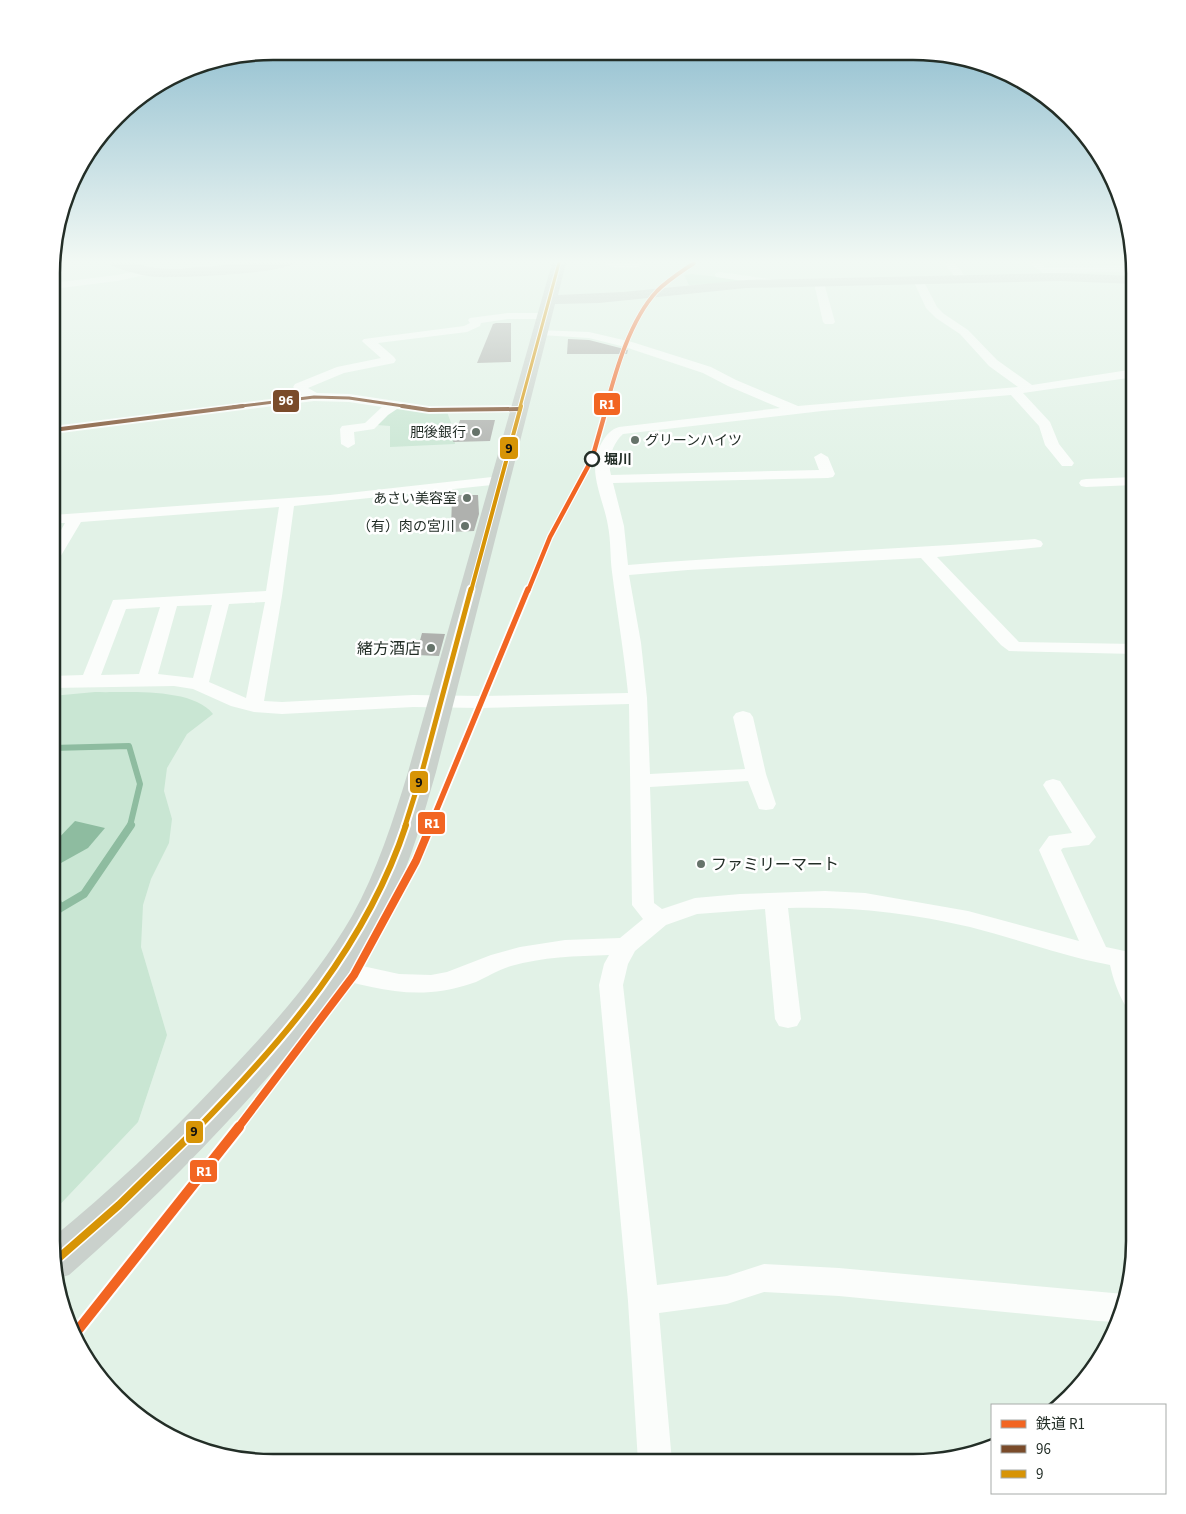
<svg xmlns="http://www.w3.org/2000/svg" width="1186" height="1514" viewBox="0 0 1186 1514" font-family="'Source Sans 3','Noto Sans JP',sans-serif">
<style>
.green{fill:#c9e6d3}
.water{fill:#8ebca0}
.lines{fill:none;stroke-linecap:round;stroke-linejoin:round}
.stream-far1{stroke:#8ebca0;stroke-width:6}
.stream{stroke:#8ebca0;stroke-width:8}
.building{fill:#afb1ae}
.minor{fill:#fbfdfb;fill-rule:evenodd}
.primary{fill:#cad1cc;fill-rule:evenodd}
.bus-1-far1-casing{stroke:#fff;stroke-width:5}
.bus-1-casing{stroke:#fff;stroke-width:6}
.bus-2-far4-casing{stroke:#fff;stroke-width:5}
.bus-2-far3-casing{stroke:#fff;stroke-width:6}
.bus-2-far2-casing{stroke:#fff;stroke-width:9}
.bus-2-far1-casing{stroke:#fff;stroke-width:10}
.bus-2-casing{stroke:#fff;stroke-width:11}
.bus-1-far1{stroke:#7a4b2a;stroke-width:3}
.bus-1{stroke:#7a4b2a;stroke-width:4}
.bus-2-far4{stroke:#d79406;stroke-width:3}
.bus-2-far3{stroke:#d79406;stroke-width:4}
.bus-2-far2{stroke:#d79406;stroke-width:5}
.bus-2-far1{stroke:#d79406;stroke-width:6}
.bus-2{stroke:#d79406;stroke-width:8}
.rail-1-far4-casing{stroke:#fff;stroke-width:5.5}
.rail-1-far3-casing{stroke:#fff;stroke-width:7}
.rail-1-far2-casing{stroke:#fff;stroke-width:9}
.rail-1-far1-casing{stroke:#fff;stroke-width:11}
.rail-1-casing{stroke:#fff;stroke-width:14}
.rail-1-far4{stroke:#f26522;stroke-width:4}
.rail-1-far3{stroke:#f26522;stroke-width:4.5}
.rail-1-far2{stroke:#f26522;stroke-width:5.5}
.rail-1-far1{stroke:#f26522;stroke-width:8}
.rail-1{stroke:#f26522;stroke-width:10}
.poi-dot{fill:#66736a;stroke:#fff;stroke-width:2}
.stop-dot{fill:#fff;stroke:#232e27;stroke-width:2.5}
.labels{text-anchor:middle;stroke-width:5;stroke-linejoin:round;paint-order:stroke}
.far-poi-label{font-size:14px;fill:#232e27;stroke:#fff;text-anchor:end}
.far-stop-label{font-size:14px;font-weight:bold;fill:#232e27;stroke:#fff;text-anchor:start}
.poi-label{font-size:16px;fill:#232e27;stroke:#fff;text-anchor:end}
.rim{fill:none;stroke:#232e27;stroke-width:2.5}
.line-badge{stroke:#fff;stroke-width:2}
.badge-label{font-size:14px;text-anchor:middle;font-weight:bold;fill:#fff}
.pale-badge-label{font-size:14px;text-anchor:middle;font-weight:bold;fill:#111}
</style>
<rect width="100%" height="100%" fill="#e2f2e7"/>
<!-- green -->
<g class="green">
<path d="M692 274 761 282 689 285 684 275Z"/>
<path d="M398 408 447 412 453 428 455 444 390 447V426L377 425 387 413Z"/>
<path d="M95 692C127 693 192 687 213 714L187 734 167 768 164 791 172 819 169 843 151 879 143 905 141 947 167 1035 138 1122 51 1214 52 696Z"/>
</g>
<!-- water -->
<g class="water">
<path d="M75 821 105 828 88 848 52 868V845Z"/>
<path d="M52 872 63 906 52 944Z"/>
</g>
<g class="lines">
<!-- stream-far1 -->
<path class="stream-far1" d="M52 748 129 746 140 784 130 826"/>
<!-- stream -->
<path class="stream" d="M52 913 84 894 131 825"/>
</g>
<!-- building -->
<g class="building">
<path d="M496 323H511V362L477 363 493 324Z"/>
<path d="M568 339 589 340 624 349 628 350 627 354H567Z"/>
<path d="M460 420H495L490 441 453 442Z"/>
<path d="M452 495H478L479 514 474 531 451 532Z"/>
<path d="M422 633 445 634 439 656 416 655Z"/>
</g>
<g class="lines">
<!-- minor -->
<g class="minor">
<path d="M602 263H641L642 265C635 271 609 268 602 263Z"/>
<path d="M944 263H955L967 279 966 281H958Z"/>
<path d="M1029 263H1041L1045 267 1134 266 1135 272 1043 273Z"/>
<path d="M146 269 151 272 150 274 117 281 53 289V283L117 275Z"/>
<path d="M720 272 777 280 782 283 777 286 716 277 715 275 716 273Z"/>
<path d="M918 277 922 278 937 307 944 314 968 330 997 360 1032 385 1135 369V377L1023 393 1050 422 1059 444 1074 463 1072 466H1062L1045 445 1039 426 1011 395 822 411 623 434C612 444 607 461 611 475L819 470 814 457 821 453 828 457 835 474 833 477 828 478 613 483 624 526 628 565C763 554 899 550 1035 539L1041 541 1043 544 1041 547 937 557 1019 642 1135 644V654L1009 651 1001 645 921 558 688 570 629 575 641 643 647 698 650 774 745 769 733 717 736 713 743 711 750 713 753 717 766 774 776 804 773 809 766 810 759 809 748 781 650 787 654 903 662 909 695 898 740 894 825 891 865 893 968 911 1079 941 1039 850 1049 836 1072 833 1043 785 1046 781 1053 779 1060 781 1096 837 1089 845 1063 848 1061 850 1106 947 1134 953V1008L1125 1005C1118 993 1113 979 1110 965 1063 956 1017 939 970 927 911 913 849 906 788 908L801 1019 797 1026 788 1028 779 1026 775 1019 765 909 697 914 666 925 635 951 628 964 623 985 657 1285 727 1276 764 1264 839 1268 1124 1294 1126 1295 1123 1312 1118 1322 1098 1321 839 1296 764 1292 727 1304 659 1313 672 1462H638L628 1301 599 985 604 964 609 955C576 956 542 957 511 966 498 970 487 977 476 982 462 987 446 991 431 992 396 995 360 985 326 975L323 969 326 963 335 960 399 974 431 975 447 972 491 955 520 947 565 940 620 938 643 919 632 905 629 704 481 708 413 707 282 714 254 712 231 706 193 689 174 686 52 688V676L83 675 113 600 266 591 279 507 81 522 59 559 53 561V544L65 523H53V515L330 495 501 476 506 477 508 480 506 483 501 484 294 506 282 596 264 701 282 702 413 695 481 696 628 693C624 652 617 612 612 572 610 557 611 541 608 526 605 507 595 486 595 467 595 453 604 431 619 427L780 408 728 386 703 373 625 347 589 338 541 335 537 334 535 332 537 330 589 332 632 342 711 367 736 380 798 406 1018 387 989 366 960 334 936 318 926 308 913 280ZM265 602 246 698 209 682 229 604ZM212 605 193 678 158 674 177 606ZM160 607 139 674 101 675 126 609Z"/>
<path d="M819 280 824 283 835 322 833 324H825L823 322 814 283Z"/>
<path d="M508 313H545L551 316 545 319H508L481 323 480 326 467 332 378 343 394 357 396 360 394 363 344 373 308 388 317 393 349 394 429 406 520 405 527 409 525 412 429 414 397 409 388 415 374 429 354 432 355 444 348 448 341 444 340 429 342 426 365 423 382 407 349 402 314 401 53 434V426L302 395 293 387 295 384 337 367 381 358 364 343 362 341 364 339 464 326 470 323 468 320 470 318Z"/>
<path d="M1135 477V485L1086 487 1081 486 1079 483 1081 480 1086 479Z"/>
</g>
<!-- primary -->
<g class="primary">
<path d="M110 263H132L155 268 177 269 250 263H294C284 274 176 278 157 277 141 276 127 271 112 266Z"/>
<path d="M552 263H566L558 295 623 292 746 280 1060 273 1135 276V284L1060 281 746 288 599 303 555 304 436 772C423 816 412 860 391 901 354 977 299 1043 242 1106 188 1165 130 1222 69 1275L56 1279 51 1239C110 1191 165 1139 217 1084 266 1033 316 978 352 916 377 871 393 821 408 772Z"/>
</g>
<!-- bus-1-far1 casing -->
<g class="bus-1-far1-casing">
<path id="bus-1-far1" d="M233 407 314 397 349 398 410 407"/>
</g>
<!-- bus-1 casing -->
<g class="bus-1-casing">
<g id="bus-1">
<path d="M402 406 429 410 520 409"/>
<path d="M53 430 243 406"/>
</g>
</g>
<!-- bus-2-far4 casing -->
<g class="bus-2-far4-casing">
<path id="bus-2-far4" d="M520 407 559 263"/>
</g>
<!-- bus-2-far3 casing -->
<g class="bus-2-far3-casing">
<path id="bus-2-far3" d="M471 591 521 406"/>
</g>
<!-- bus-2-far2 casing -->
<g class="bus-2-far2-casing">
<path id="bus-2-far2" d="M405 826 422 772 471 589"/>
</g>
<!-- bus-2-far1 casing -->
<g class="bus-2-far1-casing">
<path id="bus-2-far1" d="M198 1128C285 1039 367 944 406 825"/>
</g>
<!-- bus-2 casing -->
<g class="bus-2-casing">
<path id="bus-2" d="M54 1262 119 1205 199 1127"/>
</g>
<!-- bus-1-far1 -->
<use href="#bus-1-far1" class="bus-1-far1"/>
<!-- bus-1 -->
<use href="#bus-1" class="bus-1"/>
<!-- bus-2-far4 -->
<use href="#bus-2-far4" class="bus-2-far4"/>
<!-- bus-2-far3 -->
<use href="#bus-2-far3" class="bus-2-far3"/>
<!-- bus-2-far2 -->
<use href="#bus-2-far2" class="bus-2-far2"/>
<!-- bus-2-far1 -->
<use href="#bus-2-far1" class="bus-2-far1"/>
<!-- bus-2 -->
<use href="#bus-2" class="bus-2"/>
<!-- rail-1-far4 casing -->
<g class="rail-1-far4-casing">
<path id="rail-1-far4" d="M606 407C616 370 630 320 657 291 668 280 681 272 694 263"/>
</g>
<!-- rail-1-far3 casing -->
<g class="rail-1-far3-casing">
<path id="rail-1-far3" d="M528 591 550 537 592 459 607 406"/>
</g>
<!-- rail-1-far2 casing -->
<g class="rail-1-far2-casing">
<path id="rail-1-far2" d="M430 826 528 589"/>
</g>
<!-- rail-1-far1 casing -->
<g class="rail-1-far1-casing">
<path id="rail-1-far1" d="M238 1128 354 975 416 861 431 825"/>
</g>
<!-- rail-1 casing -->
<g class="rail-1-casing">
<path id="rail-1" d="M74 1335 239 1127"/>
</g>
<!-- rail-1-far4 -->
<use href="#rail-1-far4" class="rail-1-far4"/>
<!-- rail-1-far3 -->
<use href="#rail-1-far3" class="rail-1-far3"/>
<!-- rail-1-far2 -->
<use href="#rail-1-far2" class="rail-1-far2"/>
<!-- rail-1-far1 -->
<use href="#rail-1-far1" class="rail-1-far1"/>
<!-- rail-1 -->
<use href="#rail-1" class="rail-1"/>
</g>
<!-- sky -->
<linearGradient id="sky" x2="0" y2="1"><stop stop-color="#84b7cb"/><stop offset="0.55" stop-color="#f2f9f4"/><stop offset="1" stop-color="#f2f9f4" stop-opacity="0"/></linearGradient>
<rect width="1186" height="475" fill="url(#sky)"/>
<!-- markers -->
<g class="poi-dot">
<circle cx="476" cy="432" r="5"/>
<circle cx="635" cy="440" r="5"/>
<circle cx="467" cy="498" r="5"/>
<circle cx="465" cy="526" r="5"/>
<circle cx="431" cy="648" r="5"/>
<circle cx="701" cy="864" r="5"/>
</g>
<circle class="stop-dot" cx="592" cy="459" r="7"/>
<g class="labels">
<!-- far-poi labels -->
<g class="far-poi-label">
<text x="466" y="437">肥後銀行</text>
<text x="645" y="445" text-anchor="start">グリーンハイツ</text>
<text x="457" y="503">あさい美容室</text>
<text x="455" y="531">（有）肉の宮川</text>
</g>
<!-- far-stop labels -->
<g class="far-stop-label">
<text x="604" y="464">堀川</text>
</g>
<!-- poi labels -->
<g class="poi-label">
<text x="421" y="654">緒方酒店</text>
<text x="711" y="870" text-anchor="start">ファミリーマート</text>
</g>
</g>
<!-- crop -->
<path d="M0 0H1186V1514H0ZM273 60H913A213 213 0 0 1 1126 273V1241A213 213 0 0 1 913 1454H273A213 213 0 0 1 60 1241V273A213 213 0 0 1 273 60Z" fill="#fff" fill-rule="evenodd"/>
<path class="rim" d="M273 60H913A213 213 0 0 1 1126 273V1241A213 213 0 0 1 913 1454H273A213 213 0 0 1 60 1241V273A213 213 0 0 1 273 60Z"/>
<g class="line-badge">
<rect x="272" y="389" width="28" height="24" rx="5" fill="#7a4b2a"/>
<rect x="593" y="392" width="28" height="24" rx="5" fill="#f26522"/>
<rect x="499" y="436" width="20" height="24" rx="5" fill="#d79406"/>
<rect x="409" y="770" width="20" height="24" rx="5" fill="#d79406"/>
<rect x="417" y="811" width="29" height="24" rx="5" fill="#f26522"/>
<rect x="185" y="1120" width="19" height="24" rx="5" fill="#d79406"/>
<rect x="189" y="1159" width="29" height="24" rx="5" fill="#f26522"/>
</g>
<g class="badge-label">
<text x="286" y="405">96</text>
<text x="607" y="409">R1</text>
<text x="432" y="828">R1</text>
<text x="204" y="1176">R1</text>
</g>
<g class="pale-badge-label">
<text x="509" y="453">9</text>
<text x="419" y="787">9</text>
<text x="194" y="1136">9</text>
</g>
<!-- legend -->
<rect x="991" y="1404" width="175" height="90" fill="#ffffff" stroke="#a7aba9"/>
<rect x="1001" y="1420" width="25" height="8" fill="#f26522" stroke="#a7aba9"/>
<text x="1036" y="1429" font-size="15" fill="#232e27">鉄道 R1</text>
<rect x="1001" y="1445" width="25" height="8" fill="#7a4b2a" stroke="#a7aba9"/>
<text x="1036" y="1454" font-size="15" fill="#232e27">96</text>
<rect x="1001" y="1470" width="25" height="8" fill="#d79406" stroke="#a7aba9"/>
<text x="1036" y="1479" font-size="15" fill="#232e27">9</text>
</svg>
